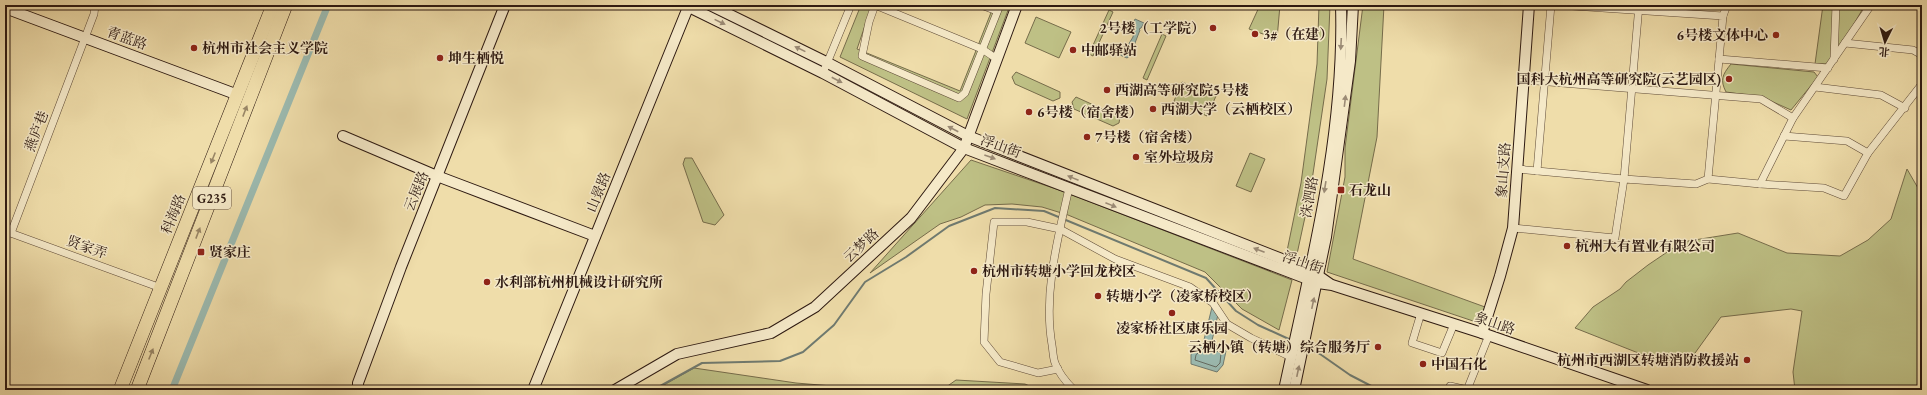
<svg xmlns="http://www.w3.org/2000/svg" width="1927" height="395" viewBox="0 0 1927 395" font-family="'EB Garamond','Noto Serif SC',serif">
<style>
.green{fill:#bec085;stroke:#766c4b}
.water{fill:#9bbab0;stroke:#6f7a70}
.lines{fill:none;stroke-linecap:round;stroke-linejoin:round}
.shore{stroke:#646a60;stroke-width:1}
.stream{stroke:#6f7a70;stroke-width:2}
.canal{stroke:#9bbab0;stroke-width:7}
.street-casing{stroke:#5e4a37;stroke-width:8}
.secondary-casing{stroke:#2d1911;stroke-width:12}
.highway-casing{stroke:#2d1911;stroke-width:14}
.street{stroke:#f5e9c8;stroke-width:7}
.secondary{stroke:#f5e9c8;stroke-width:10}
.highway{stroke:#efddaa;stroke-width:13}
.oneway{fill:#9b8b76}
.oneway2{fill:#988565}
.poi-dot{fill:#8f2418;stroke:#f5e9c8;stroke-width:1.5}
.labels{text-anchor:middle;stroke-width:3;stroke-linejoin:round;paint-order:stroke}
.shield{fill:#f5e9c8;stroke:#695748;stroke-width:1}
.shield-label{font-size:13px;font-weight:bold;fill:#2d1911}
.poi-label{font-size:14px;font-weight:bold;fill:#2d1911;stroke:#f5e9c8;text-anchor:start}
.street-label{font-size:14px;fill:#2d1911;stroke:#f5e9c8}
</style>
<rect width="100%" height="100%" fill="#efddaa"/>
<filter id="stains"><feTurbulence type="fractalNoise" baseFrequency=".005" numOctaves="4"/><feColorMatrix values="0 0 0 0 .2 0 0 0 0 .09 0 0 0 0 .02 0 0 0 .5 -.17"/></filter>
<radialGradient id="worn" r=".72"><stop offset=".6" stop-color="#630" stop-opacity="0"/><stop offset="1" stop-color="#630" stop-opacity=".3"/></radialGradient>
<!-- green -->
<g class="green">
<path d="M861 5H872L857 49 960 91 994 5H1010L967 119 840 57Z"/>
<path d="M1260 5H1280L1277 39 1249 29Z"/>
<path d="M1319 5H1330L1327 79 1310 194 1297 254 1287 251 1301 183 1317 64Z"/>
<path d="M1363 5H1384L1377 137 1353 259 1485 307 1479 323 1327 272 1345 177V148Z"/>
<path d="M1823 5H1840L1862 10 1831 64H1815Z"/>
<path d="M1109 10 1113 12 1093 56 1089 54Z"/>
<path d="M1036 17 1071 32 1059 58 1025 43Z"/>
<path d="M1162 34 1166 36 1147 80 1143 78Z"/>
<path d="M1731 64 1814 72 1818 77 1791 110 1762 97 1726 92C1720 80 1722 75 1731 64Z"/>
<path d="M1016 72 1060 92V98L1053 101 1015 84 1012 77Z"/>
<path d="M1182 82 1216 96 1207 116 1174 101Z"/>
<path d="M1076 97 1120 117 1119 123 1113 126 1074 109 1072 102Z"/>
<path d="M1250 153 1265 159 1251 192 1236 186Z"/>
<path d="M685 158H692L724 215 715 225 703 222 683 164Z"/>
<path d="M971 160 1062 191 1292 280 1279 330 1242 309 1205 272 1068 215 1042 207 1012 204 985 205 961 217 940 224 870 273Z"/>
<path d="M1907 169 1922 195V390H1795L1793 372 1802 311 1791 309 1721 317 1690 360H1656L1575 328 1593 307 1620 289 1626 282 1648 265 1682 242 1738 233 1787 253 1840 256 1868 240 1891 219Z"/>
<path d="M694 368 796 383 880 390H655Z"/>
<path d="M956 380 1025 384 1038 390H942Z"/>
</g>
<!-- water -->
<g class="water">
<path d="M1135 19 1144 23 1141 28 1139 29 1140 30 1130 56 1127 58 1120 55 1122 50H1125L1133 37 1135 25 1133 24Z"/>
<path d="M1213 303 1219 310 1211 345 1219 346 1226 351 1223 365 1217 372 1191 364V351H1194L1203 344Z"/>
</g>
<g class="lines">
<!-- shore -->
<path class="shore" d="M1207 347 1221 353 1220 363 1216 367 1195 360 1196 355Z"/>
<!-- stream -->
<g class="stream">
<path d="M1306 347 1320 354 1350 375 1379 390"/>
<path d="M653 390 702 363 780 361 803 352 834 325 865 282 906 257 949 226 995 208 1044 211 1206 278 1236 311 1258 325 1291 340"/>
</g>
<!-- canal -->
<path class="canal" d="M172 390 328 5"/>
<!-- street casing -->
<g class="street-casing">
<g id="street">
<path d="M875 5 869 22 862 56 959 98 965 93 1000 5"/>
<path d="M875 5 982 49 997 59"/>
<path d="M981 5 997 11"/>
<path d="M1557 5 1723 16 1708 179 1760 184 1793 118"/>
<path d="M1723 16 1727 5"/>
<path d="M1845 43 1913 50 1922 55"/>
<path d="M1719 59 1828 68"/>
<path d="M1834 59 1836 5"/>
<path d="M823 73 851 5"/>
<path d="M1524 80 1761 99 1793 118 1871 5"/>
<path d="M1815 87 1881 95 1905 108"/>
<path d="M1784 136 1847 141 1868 153"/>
<path d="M1517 169 1624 179 1639 5"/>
<path d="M1537 171 1551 5"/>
<path d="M1760 184 1824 188 1844 196 1868 153 1922 84"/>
<path d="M1069 188C1058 238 1043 293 1052 345 1053 351 1053 358 1055 363 1059 374 1066 382 1074 390"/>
<path d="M1513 228 1615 238 1624 179 1696 184 1708 179"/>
<path d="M5 231 161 288"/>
<path d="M11 233 94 14 95 5"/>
<path d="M1421 313 1412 343 1442 353 1454 324"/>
<path d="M1058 369 1038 373 1000 362 984 342 986 294 994 222H1027L1060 229 1115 259 1190 287 1213 303 1227 324 1251 338 1291 357"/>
<path d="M1449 390 1450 386 1468 390"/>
<path d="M1467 390 1489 335"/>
</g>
</g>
<!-- secondary casing -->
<g class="secondary-casing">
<g id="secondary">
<path d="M685 5 823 73 964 148 1318 283 1332 285 1482 333 1647 390"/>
<path d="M710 5 828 63 968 136 1310 270 1330 284"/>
<path d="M5 8 238 95"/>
<path d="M343 136 437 176 595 236"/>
<path d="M1482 333 1500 276 1513 228 1529 5"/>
<path d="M358 390V383L401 267 505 5"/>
<path d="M533 390 689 5"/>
<path d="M615 390 677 354 771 333 815 307 911 218 964 148 1017 5"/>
<path d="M1284 390C1311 264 1345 135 1341 5"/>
<path d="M1294 390 1326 237 1350 61 1353 5"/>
</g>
</g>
<!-- highway casing -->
<g class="highway-casing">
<g id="highway">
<path d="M120 390 273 5"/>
<path d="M137 390 286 5"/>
</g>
</g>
<!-- street -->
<use href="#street" class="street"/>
<!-- secondary -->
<use href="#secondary" class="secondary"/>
<!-- highway -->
<use href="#highway" class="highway"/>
</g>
<!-- one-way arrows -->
<defs><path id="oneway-solid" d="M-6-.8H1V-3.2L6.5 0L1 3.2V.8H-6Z"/></defs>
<g class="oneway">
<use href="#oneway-solid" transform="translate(720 22) rotate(26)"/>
<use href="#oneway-solid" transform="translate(1341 44) rotate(93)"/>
<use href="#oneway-solid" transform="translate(800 49) rotate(-154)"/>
<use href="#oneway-solid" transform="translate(837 80) rotate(28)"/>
<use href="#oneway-solid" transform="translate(1345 101) rotate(-83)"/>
<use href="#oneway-solid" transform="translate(953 129) rotate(-152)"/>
<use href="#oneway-solid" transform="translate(990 157) rotate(20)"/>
<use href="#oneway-solid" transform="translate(1073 178) rotate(-158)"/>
<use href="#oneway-solid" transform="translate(1325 187) rotate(99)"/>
<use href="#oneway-solid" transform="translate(1111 205) rotate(22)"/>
<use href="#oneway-solid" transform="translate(1259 250) rotate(-159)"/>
<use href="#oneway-solid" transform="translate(1313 303) rotate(-78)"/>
<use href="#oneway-solid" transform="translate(1298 371) rotate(-78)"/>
</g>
<g class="oneway2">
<use href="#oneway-solid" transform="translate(245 111) rotate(-69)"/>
<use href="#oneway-solid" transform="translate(213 158) rotate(112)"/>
<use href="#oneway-solid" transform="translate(198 233) rotate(-69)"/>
<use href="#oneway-solid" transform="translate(151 354) rotate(-68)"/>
</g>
<!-- markers -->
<g class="poi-dot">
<circle cx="1213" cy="28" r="4"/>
<circle cx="1255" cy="34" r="4"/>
<circle cx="1776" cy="35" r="4"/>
<circle cx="194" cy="48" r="4"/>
<circle cx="1073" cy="50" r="4"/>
<circle cx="440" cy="58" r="4"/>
<circle cx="1729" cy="79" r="4"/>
<circle cx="1107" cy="90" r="4"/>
<circle cx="1153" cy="109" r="4"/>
<circle cx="1029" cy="112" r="4"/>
<circle cx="1087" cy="137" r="4"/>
<circle cx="1136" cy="157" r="4"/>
<rect x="1337" y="186" width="8" height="8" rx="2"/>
<circle cx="1567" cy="246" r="4"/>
<rect x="197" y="248" width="8" height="8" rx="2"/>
<circle cx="974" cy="271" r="4"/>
<circle cx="487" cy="282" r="4"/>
<circle cx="1098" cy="296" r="4"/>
<circle cx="1172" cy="313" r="4"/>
<circle cx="1378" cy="347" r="4"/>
<circle cx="1747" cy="360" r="4"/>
<circle cx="1423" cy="364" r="4"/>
</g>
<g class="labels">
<!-- shield labels -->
<rect class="shield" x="193" y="187" width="38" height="22" rx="3"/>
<g class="shield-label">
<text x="212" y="203">G235</text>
</g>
<!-- poi labels -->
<g class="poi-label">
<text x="1205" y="33" text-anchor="end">2号楼（工学院）</text>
<text x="1263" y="39">3#（在建）</text>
<text x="1768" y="40" text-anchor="end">6号楼文体中心</text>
<text x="202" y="53">杭州市社会主义学院</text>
<text x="1081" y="55">中邮驿站</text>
<text x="448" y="63">坤生栖悦</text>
<text x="1721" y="84" text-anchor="end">国科大杭州高等研究院(云艺园区)</text>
<text x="1115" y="95">西湖高等研究院5号楼</text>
<text x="1161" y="114">西湖大学（云栖校区）</text>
<text x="1037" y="117">6号楼（宿舍楼）</text>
<text x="1095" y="142">7号楼（宿舍楼）</text>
<text x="1144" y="162">室外垃圾房</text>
<text x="1349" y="195">石龙山</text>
<text x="1575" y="251">杭州大有置业有限公司</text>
<text x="209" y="257">贤家庄</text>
<text x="982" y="276">杭州市转塘小学回龙校区</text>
<text x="495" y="287">水利部杭州机械设计研究所</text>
<text x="1106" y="301">转塘小学（凌家桥校区）</text>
<text x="1172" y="333" text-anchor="middle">凌家桥社区康乐园</text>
<text x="1370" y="352" text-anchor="end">云栖小镇（转塘）综合服务厅</text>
<text x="1739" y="365" text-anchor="end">杭州市西湖区转塘消防救援站</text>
<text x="1431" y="369">中国石化</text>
</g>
<!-- street labels -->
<g class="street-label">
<text transform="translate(127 38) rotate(20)" y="5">青蓝路</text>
<text transform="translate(36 131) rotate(-69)" y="5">燕庐巷</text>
<text transform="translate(1001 146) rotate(20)" y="5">浮山街</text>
<text transform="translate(1503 170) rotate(-86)" y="5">象山支路</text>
<text transform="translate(416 191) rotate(-68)" y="5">云展路</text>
<text transform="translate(598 192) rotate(-68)" y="5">山景路</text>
<text transform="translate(1309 197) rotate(-80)" y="5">洙泗路</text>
<text transform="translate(173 214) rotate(-68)" y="5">科海路</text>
<text transform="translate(861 245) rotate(-43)" y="5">云梦路</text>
<text transform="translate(87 247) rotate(20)" y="5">贤家弄</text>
<text transform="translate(1303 262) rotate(19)" y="5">浮山街</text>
<text transform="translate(1495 323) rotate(19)" y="5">象山路</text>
</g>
</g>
<!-- margin -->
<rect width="1927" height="395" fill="none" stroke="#efddaa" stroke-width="20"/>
<rect x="6" y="6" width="1915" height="383" fill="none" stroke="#2d1911" stroke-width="2"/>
<rect x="10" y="10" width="1907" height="375" fill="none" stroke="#2d1911"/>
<!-- north arrow -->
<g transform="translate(1885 42) rotate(185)" stroke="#f5e9c8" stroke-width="3" paint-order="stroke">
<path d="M0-3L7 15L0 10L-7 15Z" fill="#2d1911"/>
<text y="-6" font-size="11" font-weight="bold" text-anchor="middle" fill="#2d1911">北</text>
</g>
<rect width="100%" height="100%" filter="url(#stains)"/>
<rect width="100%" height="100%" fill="url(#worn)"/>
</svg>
